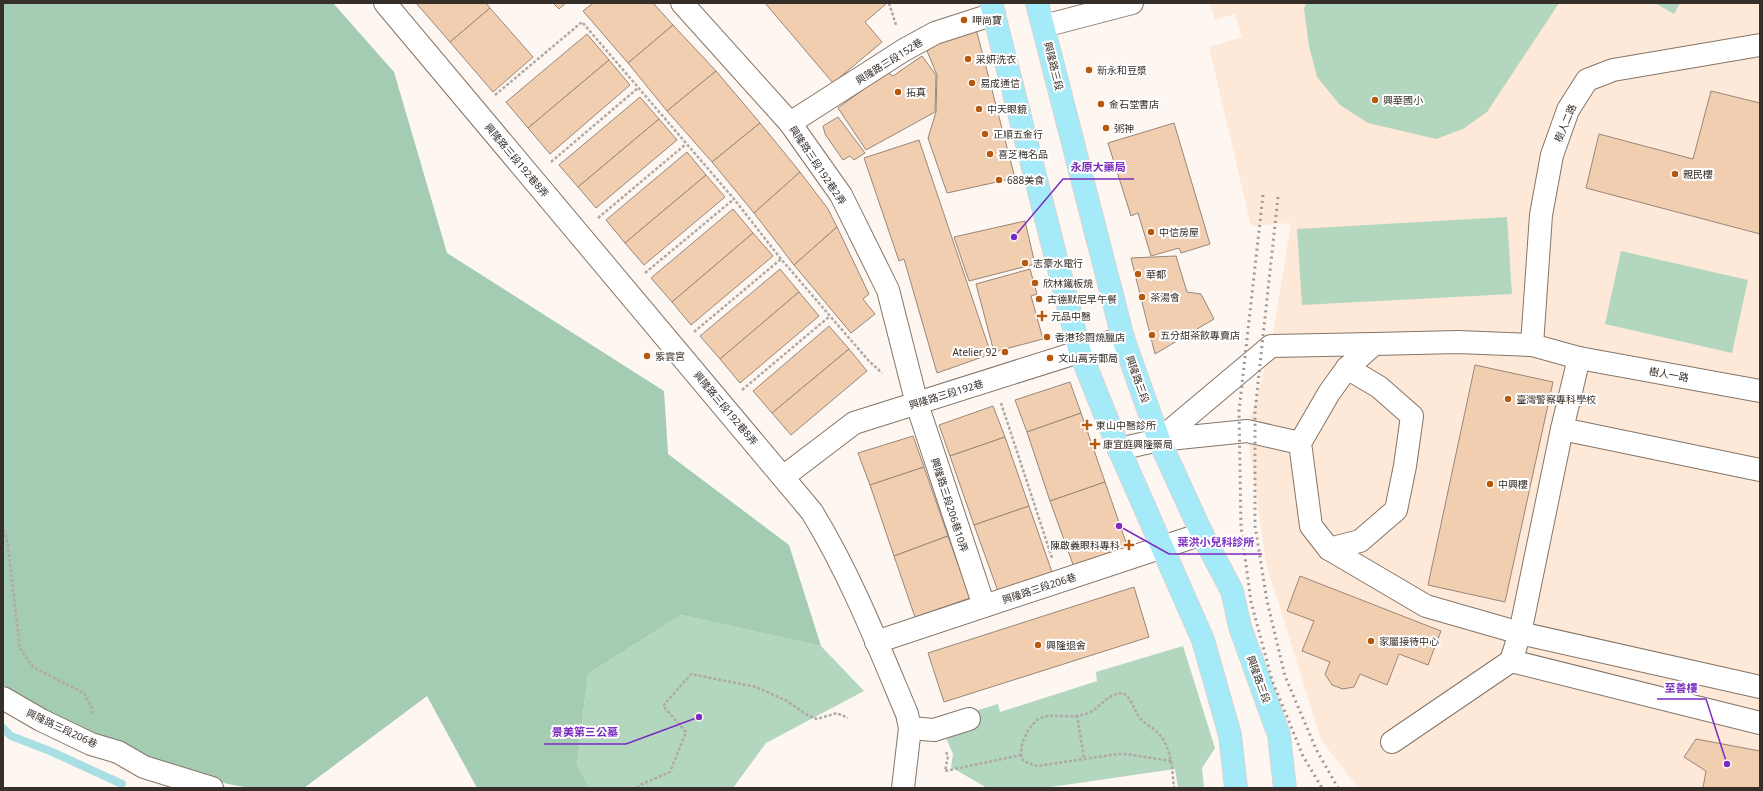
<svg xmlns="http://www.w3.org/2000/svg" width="1763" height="791" viewBox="0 0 1763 791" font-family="'Noto Sans','Noto Sans TC',sans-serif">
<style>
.built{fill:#fee9d9}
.green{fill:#b2d6be}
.forest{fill:#a4ccb2}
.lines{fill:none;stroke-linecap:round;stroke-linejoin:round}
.stream{stroke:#a8dfe3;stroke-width:8}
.building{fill:#f2ceb1;stroke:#988779}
.minor-casing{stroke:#857567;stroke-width:24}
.major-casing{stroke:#d7d5d4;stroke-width:24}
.path{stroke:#b1a9a3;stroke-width:2.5;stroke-dasharray:3 2;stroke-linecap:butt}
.minor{stroke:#fff;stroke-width:22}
.major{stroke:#a4eaf8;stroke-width:22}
.rail{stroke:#9f9791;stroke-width:3;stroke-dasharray:2 4;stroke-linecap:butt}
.poi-dot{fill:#b7580d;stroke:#fff;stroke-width:1.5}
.labels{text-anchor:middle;stroke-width:4;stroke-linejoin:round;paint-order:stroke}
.poi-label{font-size:10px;fill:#362e29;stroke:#fff;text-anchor:start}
.street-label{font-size:10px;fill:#362e29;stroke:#fff}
.leader{fill:none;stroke:#7b2cbf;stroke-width:1.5}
.callout-dot{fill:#7b2cbf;stroke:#fff;stroke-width:1.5}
.callout-label{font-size:11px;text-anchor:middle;font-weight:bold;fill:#7b2cbf;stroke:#fff;stroke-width:4;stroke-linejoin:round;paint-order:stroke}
</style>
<rect width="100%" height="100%" fill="#fef6f0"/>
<!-- built -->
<path class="built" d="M1210 3H1760V788H1358L1321 740 1266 563 1247 431 1271 346 1291 223 1251 226 1209 47 1242 37 1235 14 1215 20Z"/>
<!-- green -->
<g class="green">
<path d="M1306 3H1559L1487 112 1463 129 1436 139 1368 123 1340 105 1317 77 1309 46 1304 9Z"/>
<path d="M1655 3H1680L1674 14Z"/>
<path d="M1507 217 1512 294 1302 305 1297 229Z"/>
<path d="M1621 251 1748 280 1732 353 1605 324Z"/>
<path d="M681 615 821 646 864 691 766 743 733 788H589L577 764 588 674Z"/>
<path d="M1183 646 1215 748 1202 768 1204 788H1178L1175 769 1044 788H987L951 767 953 754 939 722 998 704 1000 712 1097 681 1096 672Z"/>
</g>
<!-- forest -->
<path class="forest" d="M3 3H333L394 72 447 253 664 391 668 454 789 545 821 646 681 615 588 674 577 764 589 788H477L427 696 304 788H250L228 784 187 774 91 738 8 689 3 684Z"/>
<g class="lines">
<!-- stream -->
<path class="stream" d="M3 728 11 736 50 751 122 784"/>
</g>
<!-- building -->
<g class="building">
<path d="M416 3H486L490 8 450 42Z"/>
<path d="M553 3H566L559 9Z"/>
<path d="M593 3H653L673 25 628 63 583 11Z"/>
<path d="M765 3H887L865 22 882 42 833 83Z"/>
<path d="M490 8 533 57 493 92 450 42Z"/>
<path d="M673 25 716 71 667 111 628 63Z"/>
<path d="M976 29 1015 178 947 193 928 138 936 112 937 75 927 51 944 38Z"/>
<path d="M587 34 609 60 528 128 506 102Z"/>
<path d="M922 56 936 75 935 112 866 150 838 108 887 72 893 76Z"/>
<path d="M609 60 630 85 550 154 528 128Z"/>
<path d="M716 71 760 123 712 162 667 111Z"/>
<path d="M1711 91 1760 103V234L1586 188 1599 134 1693 159Z"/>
<path d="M640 97 659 119 578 187 559 165Z"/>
<path d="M838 117 865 153 854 160 850 156 843 160 825 134 823 126Z"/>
<path d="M659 119 677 140 596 208 578 187Z"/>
<path d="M760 123 800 172 754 213 712 162Z"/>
<path d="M1174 123 1210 244 1181 253 1179 248 1151 256 1138 213 1131 216 1108 143Z"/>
<path d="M919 140 991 354 937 373 904 259 899 261 864 158Z"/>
<path d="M687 152 706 175 625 243 606 220Z"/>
<path d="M800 172 828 209 837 227 794 265 754 213Z"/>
<path d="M706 175 725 197 644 265 625 243Z"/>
<path d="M733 209 753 233 672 302 651 278Z"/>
<path d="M1025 221 1035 264 969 281 954 237Z"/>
<path d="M837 227 869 294 863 299 875 314 851 333 794 265Z"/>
<path d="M753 233 773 256 691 325 672 302Z"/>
<path d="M1176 256 1187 292 1201 294 1214 319 1155 354 1131 258Z"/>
<path d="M780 269 799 292 720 359 700 336Z"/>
<path d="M1030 269 1037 294 1031 296 1043 339 994 352 976 284Z"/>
<path d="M799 292 819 316 740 383 720 359Z"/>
<path d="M829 326 849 349 772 413 753 391Z"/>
<path d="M849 349 867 371 791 435 772 413Z"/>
<path d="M1475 365 1553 382 1505 602 1428 585Z"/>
<path d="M1070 382 1081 413 1027 432 1015 400Z"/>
<path d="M993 406 1005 437 950 456 939 425Z"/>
<path d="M1081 413 1105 482 1050 501 1027 432Z"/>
<path d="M913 436 924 467 870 485 858 453Z"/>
<path d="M1005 437 1029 506 974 525 950 456Z"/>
<path d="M924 467 948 536 894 556 870 485Z"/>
<path d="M1105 482 1129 551 1075 570 1050 501Z"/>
<path d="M1029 506 1053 575 999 594 974 525Z"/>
<path d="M948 536 970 598 915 617 894 556Z"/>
<path d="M1300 576 1441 631 1428 665 1399 654 1387 685 1360 674 1354 687 1343 689 1332 685 1325 674 1330 662 1302 651 1314 621 1287 611Z"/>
<path d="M1134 587 1149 637 944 702 928 653Z"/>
<path d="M1696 739 1760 751V788H1703L1706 771 1684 757Z"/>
</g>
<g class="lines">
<!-- minor casing -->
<g class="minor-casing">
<g id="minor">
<path d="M385 3 812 512C851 576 878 645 907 714L910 728 903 788"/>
<path d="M682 3 790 123 841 195 888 290 917 404 984 606"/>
<path d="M1044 26 1132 3"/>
<path d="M790 123 904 50 935 33 994 14"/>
<path d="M1532 345 1541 215 1552 155 1568 110 1587 80 1613 70 1760 45"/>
<path d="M1579 358 1562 429 1760 470"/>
<path d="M1760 391 1579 358 1532 345 1458 342 1374 344 1347 368 1329 393 1300 443 1311 526 1329 549 1426 606 1520 633 1760 687"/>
<path d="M1562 429 1520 633 1511 661 1760 723"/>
<path d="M1159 440 1271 346 1374 344"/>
<path d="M1119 449 1159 440 1247 431 1300 443"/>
<path d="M783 477 854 423 1123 338"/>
<path d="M1329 549 1360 541 1396 510 1405 466 1412 416 1379 387 1347 368"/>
<path d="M876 642 1202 534"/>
<path d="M3 698 41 720 91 744 118 752 144 767 212 788"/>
<path d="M910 728 934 730 969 719"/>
<path d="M1392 742 1511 661"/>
</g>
</g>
<!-- major casing -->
<g class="major-casing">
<g id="major">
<path d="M991 3 1080 352 1119 449 1203 640 1230 735 1236 788"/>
<path d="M1037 3 1123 338 1159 440 1202 534 1232 591 1240 627 1279 735 1285 788"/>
</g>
</g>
<!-- path -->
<g class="path">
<path d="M889 3 896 25"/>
<path d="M495 95 582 22 734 199 781 259 830 316 869 361 882 373"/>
<path d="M551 162 638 88"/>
<path d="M598 218 686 144"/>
<path d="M645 273 734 199"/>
<path d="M694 332 781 259"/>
<path d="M742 390 830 316"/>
<path d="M1001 403 1052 558"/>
<path d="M3 530 7 539 20 648 33 667 84 693 92 708V716"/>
<path d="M1077 715 1084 758"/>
<path d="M946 752 948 756 945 771 1021 755"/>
<path d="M1171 761 1126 754H1118L1037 766 1023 761C1020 753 1021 744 1025 737 1040 703 1059 722 1086 714 1100 709 1107 693 1123 693 1133 699 1133 710 1140 718 1145 724 1152 727 1157 732 1172 746 1172 769 1174 788"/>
<path d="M637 788 640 785 670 772 686 732 663 706 691 674 756 687 787 701 807 715 817 719 837 713 848 718"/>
</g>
<!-- minor -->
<use href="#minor" class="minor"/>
<!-- major -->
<use href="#major" class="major"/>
<!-- rail -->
<g class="rail">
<path d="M1263 195 1239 411 1241 527 1251 602 1272 680 1303 756 1322 788"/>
<path d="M1278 197 1255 411V526L1267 601 1285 676 1316 749 1338 788"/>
</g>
</g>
<!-- markers -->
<g class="poi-dot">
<circle cx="964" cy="20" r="4"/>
<circle cx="968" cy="59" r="4"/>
<circle cx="1089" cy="70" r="4"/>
<circle cx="972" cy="83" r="4"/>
<circle cx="898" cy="92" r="4"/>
<circle cx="1375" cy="100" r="4"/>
<circle cx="1101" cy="104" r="4"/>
<circle cx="979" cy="109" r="4"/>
<circle cx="1106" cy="128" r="4"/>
<circle cx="985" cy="134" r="4"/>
<circle cx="990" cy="154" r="4"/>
<circle cx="1675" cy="174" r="4"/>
<circle cx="999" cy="180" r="4"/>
<circle cx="1151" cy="232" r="4"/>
<circle cx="1025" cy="263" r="4"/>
<circle cx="1138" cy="274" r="4"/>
<circle cx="1035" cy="283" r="4"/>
<circle cx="1142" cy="297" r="4"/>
<circle cx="1039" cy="299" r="4"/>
<path d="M1040 310h4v4h4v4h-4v4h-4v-4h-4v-4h4z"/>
<circle cx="1152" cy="335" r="4"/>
<circle cx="1047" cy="337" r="4"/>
<circle cx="1005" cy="352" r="4"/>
<circle cx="647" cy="356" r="4"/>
<circle cx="1050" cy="358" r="4"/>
<circle cx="1508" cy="399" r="4"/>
<path d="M1085 419h4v4h4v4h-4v4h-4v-4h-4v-4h4z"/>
<path d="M1093 438h4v4h4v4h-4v4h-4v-4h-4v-4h4z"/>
<circle cx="1490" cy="484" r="4"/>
<path d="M1127 539h4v4h4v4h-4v4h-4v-4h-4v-4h4z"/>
<circle cx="1371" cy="641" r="4"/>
<circle cx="1038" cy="645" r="4"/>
</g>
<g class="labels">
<!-- poi labels -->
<g class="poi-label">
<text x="972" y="24">呷尚寶</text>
<text x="976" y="63">采妍洗衣</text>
<text x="1097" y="74">新永和豆漿</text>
<text x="980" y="87">易成通信</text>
<text x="906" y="96">拓真</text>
<text x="1383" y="104">興華國小</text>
<text x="1109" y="108">金石堂書店</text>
<text x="987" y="113">中天眼鏡</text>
<text x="1114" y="132">粥神</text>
<text x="993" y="138">正順五金行</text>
<text x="998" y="158">喜芝梅名品</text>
<text x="1683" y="178">親民樓</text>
<text x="1007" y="184">688美食</text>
<text x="1159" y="236">中信房屋</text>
<text x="1033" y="267">志豪水電行</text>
<text x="1146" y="278">華都</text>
<text x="1043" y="287">欣林鐵板燒</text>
<text x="1150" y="301">茶湯會</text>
<text x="1047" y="303">古德默尼早午餐</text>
<text x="1051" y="320">元品中醫</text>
<text x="1160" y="339">五分甜茶飲專賣店</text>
<text x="1055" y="341">香港珍園燒臘店</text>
<text x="997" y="356" text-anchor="end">Atelier 92</text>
<text x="655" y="360">紫雲宮</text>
<text x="1058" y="362">文山萬芳郵局</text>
<text x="1516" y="403">臺灣警察專科學校</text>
<text x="1096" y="429">東山中醫診所</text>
<text x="1103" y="448">康宜庭興隆藥局</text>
<text x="1498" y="488">中興樓</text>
<text x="1120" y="549" text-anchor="end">陳啟義眼科專科</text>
<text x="1379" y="645">家屬接待中心</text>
<text x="1046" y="649">興隆退舍</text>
</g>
<!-- street labels -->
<g class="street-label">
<text transform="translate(889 61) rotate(-32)" y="4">興隆路三段152巷</text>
<text transform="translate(1054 66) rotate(76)" y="4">興隆路三段</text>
<text transform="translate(1565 123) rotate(-67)" y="4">樹人二路</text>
<text transform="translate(517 160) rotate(50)" y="4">興隆路三段192巷8弄</text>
<text transform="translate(818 165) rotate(56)" y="4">興隆路三段192巷2弄</text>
<text transform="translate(1669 374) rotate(10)" y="4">樹人一路</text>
<text transform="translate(1138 379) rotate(70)" y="4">興隆路三段</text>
<text transform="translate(946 394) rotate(-17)" y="4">興隆路三段192巷</text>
<text transform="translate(726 408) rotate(50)" y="4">興隆路三段192巷8弄</text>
<text transform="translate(950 505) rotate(72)" y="4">興隆路三段206巷10弄</text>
<text transform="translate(1039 588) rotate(-18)" y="4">興隆路三段206巷</text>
<text transform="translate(1259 679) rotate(70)" y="4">興隆路三段</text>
<text transform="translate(62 728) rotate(25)" y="4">興隆路三段206巷</text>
</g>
</g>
<!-- callouts -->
<path class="leader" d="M1014 237L1063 179H1134M1119 526L1169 554H1262M1727 764L1706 699H1657M699 717L626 744H544"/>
<g class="callout-dot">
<circle cx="1014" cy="237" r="4"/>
<circle cx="1119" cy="526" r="4"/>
<circle cx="1727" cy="764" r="4"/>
<circle cx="699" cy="717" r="4"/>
</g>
<g class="callout-label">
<text x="1098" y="171">永原大藥局</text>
<text x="1216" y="546">葉洪小兒科診所</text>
<text x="1681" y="692">至善樓</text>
<text x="585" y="736">景美第三公墓</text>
</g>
<!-- border -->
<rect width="1763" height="791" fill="none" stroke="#362e29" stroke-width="8"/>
</svg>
